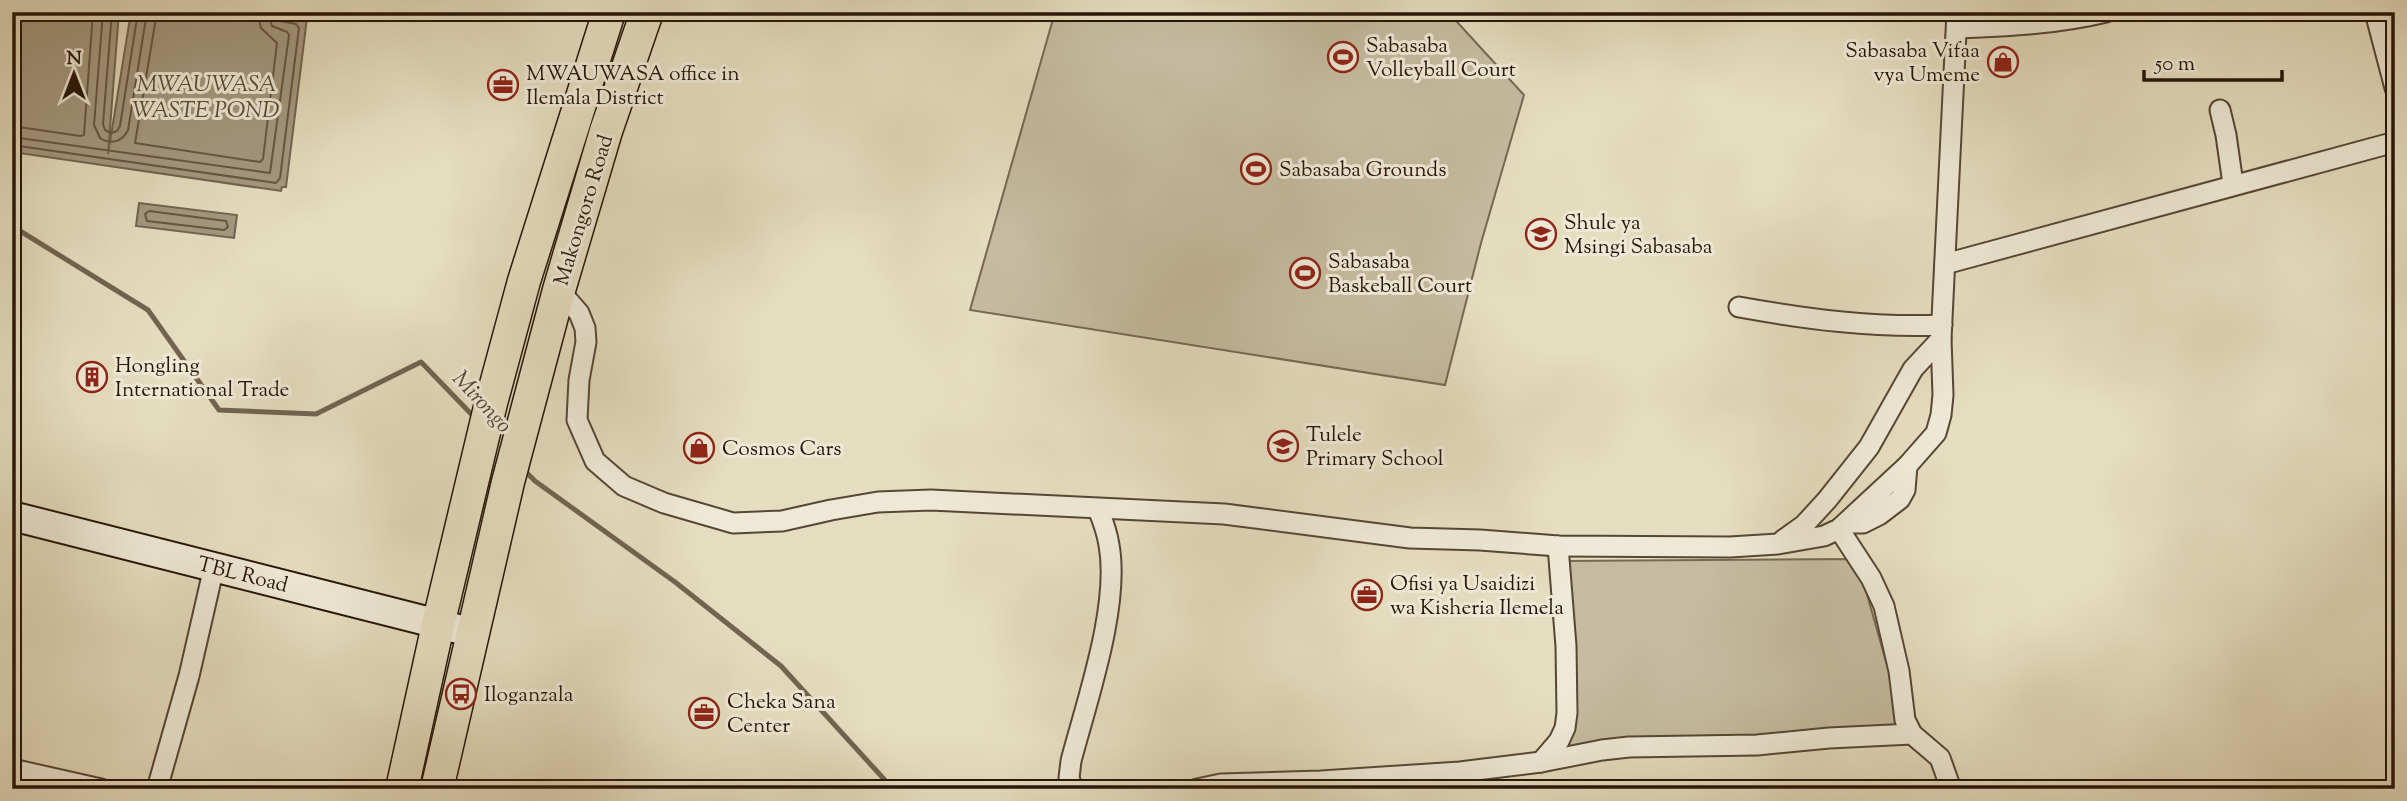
<svg xmlns="http://www.w3.org/2000/svg" width="2407" height="801" viewBox="0 0 2407 801" font-family="'Sorts Mill Goudy',serif">
<style>
.green{fill:#c5bba0;stroke:#766853;stroke-width:2}
.water{fill:#a49981;stroke:#726450;stroke-width:2}
.lines{fill:none;stroke-linecap:round;stroke-linejoin:round}
.shore{stroke:#655744;stroke-width:2}
.stream{stroke:#726450;stroke-width:5}
.street-casing{stroke:#564734;stroke-width:23}
.secondary-casing{stroke:#261506;stroke-width:32}
.primary-casing{stroke:#261506;stroke-width:35}
.street{stroke:#eee9d6;stroke-width:19}
.secondary{stroke:#eee9d6;stroke-width:28}
.primary{stroke:#e5ddc0;stroke-width:32}
.labels{text-anchor:middle;stroke-width:6;stroke-linejoin:round;paint-order:stroke}
.poi-label{font-size:21px;fill:#261506;stroke:#eee9d6;text-anchor:start}
.street-label{font-size:21px;fill:#261506;stroke:#eee9d6}
.water-label{font-size:23px;font-style:italic;fill:#584a37;stroke:#eee9d6}
</style>
<rect width="100%" height="100%" fill="#e5ddc0"/>
<filter id="stains"><feTurbulence type="fractalNoise" baseFrequency=".00286" numOctaves="4"/><feColorMatrix values="0 0 0 0 .2 0 0 0 0 .09 0 0 0 0 .02 0 0 0 .5 -.17"/></filter>
<radialGradient id="worn" r=".72"><stop offset=".6" stop-color="#630" stop-opacity="0"/><stop offset="1" stop-color="#630" stop-opacity=".3"/></radialGradient>
<!-- green -->
<g class="green">
<path d="M1055 12H1448L1524 95 1481 243 1445 385 970 310Z"/>
<path d="M1857 559 1907 736 1565 750 1558 561Z"/>
</g>
<!-- water -->
<g class="water">
<path d="M12 12H119L108 154 131 12H257L307 18 286 187H282L281 191 12 152Z"/>
<path d="M139 203 237 215 234 238 136 226Z"/>
</g>
<g class="lines">
<!-- shore -->
<g class="shore">
<path d="M103 12 94 125 100 138C111 145 122 142 128 130L147 12"/>
<path d="M112 12 103 124 105 130 111 133 117 131 120 126 138 12"/>
<path d="M157 12 135 143 260 162 263 159 277 43 261 28 257 12"/>
<path d="M12 126 80 136 84 135 93 12"/>
<path d="M12 137 270 173 289 35 287 32 272 26 268 12"/>
<path d="M12 145 276 183 280 178 299 28 296 24 280 21 277 12"/>
<path d="M149 211 226 221 228 227 224 230 147 221 145 214Z"/>
</g>
<!-- stream -->
<g class="stream">
<path d="M12 226 148 310 219 410 316 414 421 362 476 419"/>
<path d="M523 469 535 481 675 582 781 666 893 789"/>
</g>
<!-- street casing -->
<g class="street-casing">
<g id="street">
<path d="M2375 12 2395 88"/>
<path d="M1957 28C2007 26 2057 24 2106 12"/>
<path d="M2220 110 2226 135 2233 184"/>
<path d="M1945 264 2395 142"/>
<path d="M559 290 579 313 585 328 586 342 579 380 577 420 595 461 624 486 664 503 733 523 782 521 831 510 878 502 931 500 1224 514 1410 538 1480 540 1558 546 1730 547 1778 544 1824 536 1839 529 1907 466 1936 433 1941 415 1943 395 1941 339 1957 12"/>
<path d="M1739 307C1806 319 1873 328 1942 325"/>
<path d="M1846 523H1863L1879 515 1900 499 1905 490 1907 466"/>
<path d="M1839 529 1871 578 1884 606 1899 671 1905 720 1912 734 1940 758 1951 789"/>
<path d="M1783 540 1804 525 1827 500 1869 447 1913 369 1941 339"/>
<path d="M1541 762 1559 741 1565 728 1567 713 1566 646 1558 546"/>
<path d="M12 769 101 789"/>
<path d="M157 789 189 676 214 567"/>
<path d="M1073 789 1069 778 1071 761C1087 700 1120 606 1109 545 1107 532 1103 521 1098 509"/>
<path d="M1197 789 1221 784 1321 781 1460 772 1541 762 1602 750 1629 747 1757 745 1829 738 1912 734"/>
</g>
</g>
<!-- secondary casing -->
<g class="secondary-casing">
<path id="secondary" d="M12 516 474 633"/>
</g>
<!-- primary casing -->
<g class="primary-casing">
<g id="primary">
<path d="M402 789 438 625 491 403 524 281 609 12"/>
<path d="M437 789 508 482 559 290 606 131 647 12"/>
</g>
</g>
<!-- street -->
<use href="#street" class="street"/>
<!-- secondary -->
<use href="#secondary" class="secondary"/>
<!-- primary -->
<use href="#primary" class="primary"/>
</g>
<!-- icons -->
<defs>
<g id="stadium-ring" transform="scale(1.575)"><circle r="9.5" fill="#eee9d6" stroke="#8f2418" stroke-width="1.5"/><path d="M0-5a6.5 5 0 1 0 0 10a6.5 5 0 1 0 0-10ZM-3.5-1.8h7v3.6h-7Z" fill="#8f2418"/></g>
<g id="shop-ring" transform="scale(1.575)"><circle r="9.5" fill="#eee9d6" stroke="#8f2418" stroke-width="1.5"/><path d="M-5-2.5h2.3a2.7 3.5 0 0 1 5.4 0H5L5.5 6h-11ZM-1.5-2.5h3a1.5 2.3 0 0 0-3 0Z" fill="#8f2418"/></g>
<g id="office-ring" transform="scale(1.575)"><circle r="9.5" fill="#eee9d6" stroke="#8f2418" stroke-width="1.5"/><path d="M-6-3h4V-5.5h4V-3h4V5H-6ZM-1-4.5V-3h2v-1.5ZM-6 0V1H6V0Z" fill="#8f2418"/></g>
<g id="school-ring" transform="scale(1.575)"><circle r="9.5" fill="#eee9d6" stroke="#8f2418" stroke-width="1.5"/><path d="M0-5L7-2L0 1L-7-2ZM-4 1L0 2.5L4 1V4Q0 6-4 4Z" fill="#8f2418"/></g>
<g id="building-ring" transform="scale(1.575)"><circle r="9.5" fill="#eee9d6" stroke="#8f2418" stroke-width="1.5"/><path d="M-4-6H4V6H1V3H-1V6H-4ZM-2.5-4.3h1.7v1.8h-1.7ZM.8-4.3h1.7v1.8H.8ZM-2.5-1h1.7V.8h-1.7ZM.8-1h1.7V.8H.8Z" fill="#8f2418"/></g>
<g id="bus-ring" transform="scale(1.575)"><circle r="9.5" fill="#eee9d6" stroke="#8f2418" stroke-width="1.5"/><path d="M-5-6H5V4H4V6H2V4H-2V6H-4V4H-5ZM-3.5-4V0h7V-4ZM-3.5 1.2v1.5H-2V1.2ZM2 1.2v1.5H3.5V1.2Z" fill="#8f2418"/></g>
</defs>
<g fill-rule="evenodd">
<use href="#stadium-ring" x="1343" y="57"/>
<use href="#shop-ring" x="2003" y="62"/>
<use href="#office-ring" x="503" y="85"/>
<use href="#stadium-ring" x="1256" y="169"/>
<use href="#school-ring" x="1541" y="234"/>
<use href="#stadium-ring" x="1305" y="273"/>
<use href="#building-ring" x="92" y="377"/>
<use href="#school-ring" x="1283" y="446"/>
<use href="#shop-ring" x="699" y="448"/>
<use href="#office-ring" x="1367" y="595"/>
<use href="#bus-ring" x="461" y="694"/>
<use href="#office-ring" x="704" y="713"/>
</g>
<g class="labels">
<!-- poi labels -->
<g class="poi-label">
<text x="1366" y="52">Sabasaba<tspan x="1366" dy="24">Volleyball Court</tspan></text>
<text x="1980" y="57" text-anchor="end">Sabasaba Vifaa<tspan x="1980" dy="24">vya Umeme</tspan></text>
<text x="526" y="80">MWAUWASA office in<tspan x="526" dy="24">Ilemala District</tspan></text>
<text x="1279" y="176">Sabasaba Grounds</text>
<text x="1564" y="229">Shule ya<tspan x="1564" dy="24">Msingi Sabasaba</tspan></text>
<text x="1328" y="268">Sabasaba<tspan x="1328" dy="24">Baskeball Court</tspan></text>
<text x="115" y="372">Hongling<tspan x="115" dy="24">International Trade</tspan></text>
<text x="1306" y="441">Tulele<tspan x="1306" dy="24">Primary School</tspan></text>
<text x="722" y="455">Cosmos Cars</text>
<text x="1390" y="590">Ofisi ya Usaidizi<tspan x="1390" dy="24">wa Kisheria Ilemela</tspan></text>
<text x="484" y="701">Iloganzala</text>
<text x="727" y="708">Cheka Sana<tspan x="727" dy="24">Center</tspan></text>
</g>
<!-- street labels -->
<g class="street-label">
<text transform="translate(583 210) rotate(-73)" y="7">Makongoro Road</text>
<text transform="translate(243 574) rotate(14)" y="7">TBL Road</text>
</g>
<!-- water labels -->
<g class="water-label">
<text x="206" y="91">MWAUWASA<tspan x="206" dy="26">WASTE POND</tspan></text>
<text transform="translate(483 401) rotate(47)" y="8">Mirongo</text>
</g>
</g>
<!-- margin -->
<rect width="2407" height="801" fill="none" stroke="#e5ddc0" stroke-width="42"/>
<rect x="14" y="14" width="2379" height="773" fill="none" stroke="#261506" stroke-width="3.5"/>
<rect x="21" y="21" width="2365" height="759" fill="none" stroke="#261506" stroke-width="2"/>
<!-- north arrow -->
<g transform="translate(74 74)" stroke="#eee9d6" stroke-width="5" paint-order="stroke">
<path d="M0-5L12 26L0 18L-12 26Z" fill="#261506"/>
<text y="-10" font-size="19" font-weight="bold" text-anchor="middle" fill="#261506">N</text>
</g>
<!-- scale -->
<path d="M2144 70v10h138v-10" fill="none" stroke="#261506" stroke-width="3.5"/>
<text x="2155" y="70" font-size="21" fill="#261506" stroke="#eee9d6" stroke-width="5" paint-order="stroke">50 m</text>
<rect width="100%" height="100%" filter="url(#stains)"/>
<rect width="100%" height="100%" fill="url(#worn)"/>
</svg>
